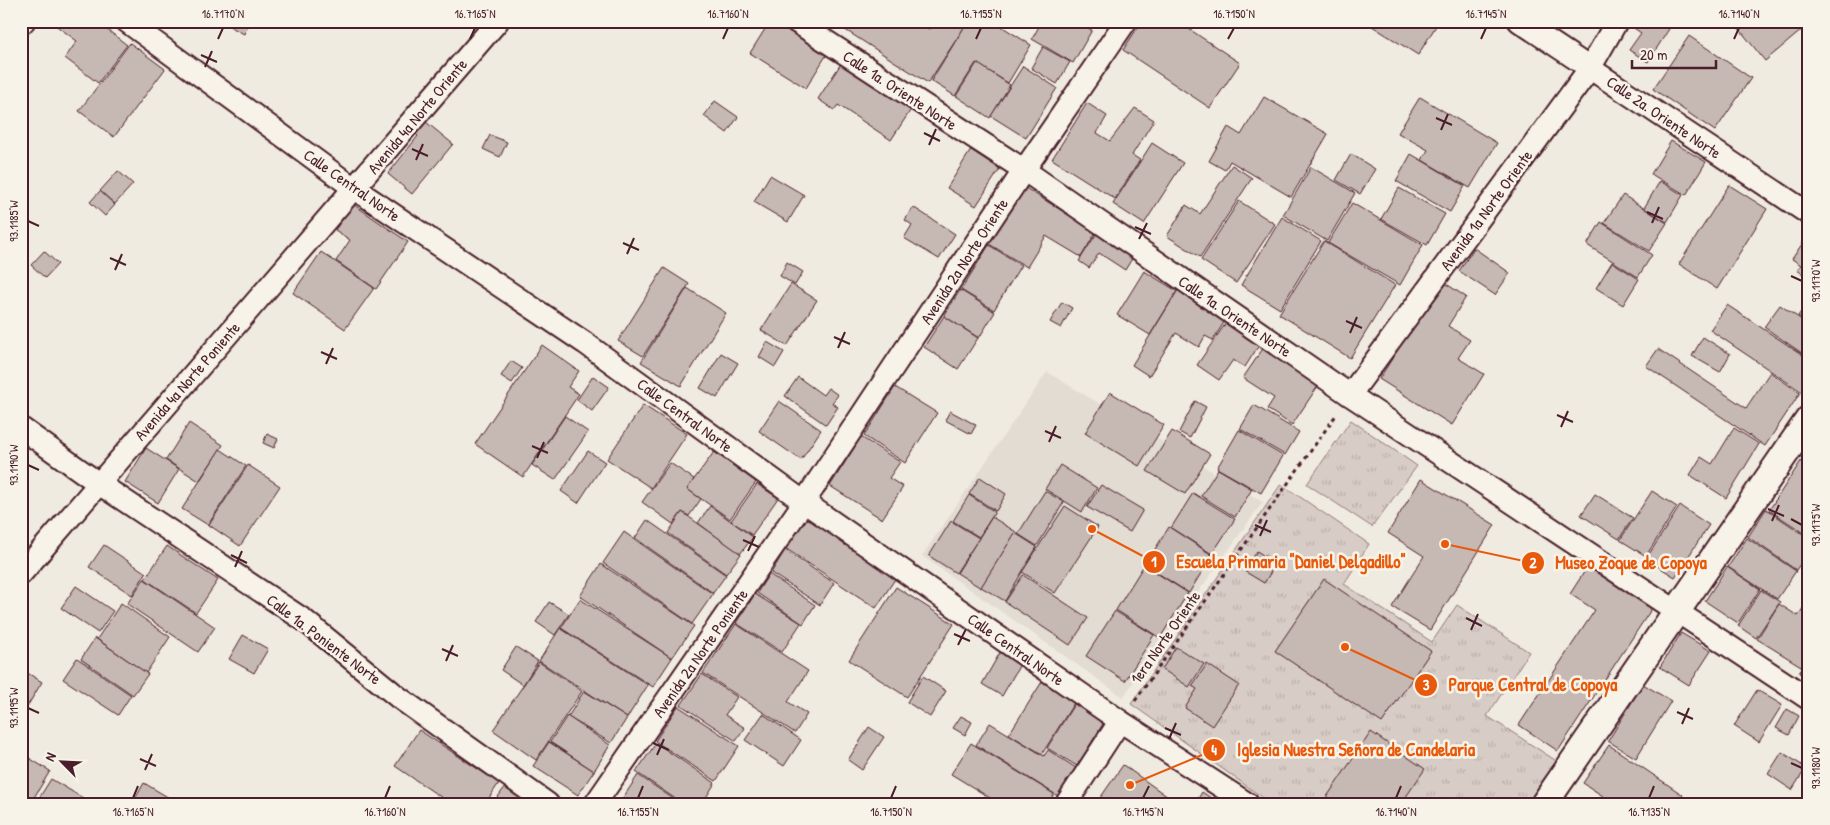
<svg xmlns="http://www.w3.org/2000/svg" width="1830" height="825" viewBox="0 0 1830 825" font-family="'Patrick Hand',sans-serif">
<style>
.built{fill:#e3dcd2}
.park{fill:url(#park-tufts);stroke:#917678}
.building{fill:#c6b8b3;stroke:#4a1f2b}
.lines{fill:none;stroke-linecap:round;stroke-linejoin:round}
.minor-casing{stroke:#4a1f2b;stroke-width:25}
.tertiary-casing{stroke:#4a1f2b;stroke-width:30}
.path{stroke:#4a1f2b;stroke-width:3;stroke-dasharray:4 4;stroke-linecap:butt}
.minor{stroke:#f7f3e8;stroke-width:21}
.tertiary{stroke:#f7f3e8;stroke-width:26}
.ticks{fill:none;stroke:#4a1f2b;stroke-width:2}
.labels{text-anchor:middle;stroke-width:5;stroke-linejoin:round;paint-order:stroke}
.street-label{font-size:16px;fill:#4a1f2b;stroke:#f7f3e8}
.leader{fill:none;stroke:#e8590c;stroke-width:2}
.callout-dot{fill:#e8590c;stroke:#f7f3e8;stroke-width:2}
.mark-label{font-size:15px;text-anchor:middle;font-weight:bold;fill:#fff}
.callout-label{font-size:18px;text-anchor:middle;font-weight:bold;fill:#e8590c;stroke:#f7f3e8;stroke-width:5;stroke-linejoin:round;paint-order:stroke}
.neatline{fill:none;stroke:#4a1f2b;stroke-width:2}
.ticks-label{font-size:12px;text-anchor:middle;fill:#4a1f2b}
</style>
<defs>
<pattern id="park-tufts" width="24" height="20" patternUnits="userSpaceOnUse" patternTransform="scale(1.25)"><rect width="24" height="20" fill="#d8cdc6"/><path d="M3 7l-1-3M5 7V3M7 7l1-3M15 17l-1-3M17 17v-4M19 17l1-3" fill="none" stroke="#bbb0aa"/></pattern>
</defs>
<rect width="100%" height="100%" fill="#f0ebe0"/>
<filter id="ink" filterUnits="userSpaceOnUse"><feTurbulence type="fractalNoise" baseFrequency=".02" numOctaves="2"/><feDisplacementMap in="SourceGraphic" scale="10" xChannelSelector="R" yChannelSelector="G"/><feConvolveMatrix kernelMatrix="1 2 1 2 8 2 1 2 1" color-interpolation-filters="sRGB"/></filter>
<g filter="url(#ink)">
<!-- built -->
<path class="built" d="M1047 372 1263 502 1123 697 922 556Z"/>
<!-- park -->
<g class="park">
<path d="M1351 420 1417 466 1372 527 1307 484Z"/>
<path d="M1281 484 1369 544 1344 584 1432 642 1457 605 1529 652 1487 716 1558 762 1531 804H1272L1131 704Z"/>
</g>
<!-- building -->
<g class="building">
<path d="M56 21H96L127 45 98 83 65 58 77 41 54 24Z"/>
<path d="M220 21H250L244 34Z"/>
<path d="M770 21H774L827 54 806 88 750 53Z"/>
<path d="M838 21H916L929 29 934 21H940L948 26 951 21 967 23 928 83 836 24Z"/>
<path d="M968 21H993L1031 45 1008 83 976 63 955 96 931 81Z"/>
<path d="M1042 21H1076L1092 30 1073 63 1032 39Z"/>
<path d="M1077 21H1095L1090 29Z"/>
<path d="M1142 21H1177L1240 63 1210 108 1123 50Z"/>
<path d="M1364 21H1439L1418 55Z"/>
<path d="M1624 21H1674L1648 62 1629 50 1641 33Z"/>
<path d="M1733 21H1809V24L1765 61Z"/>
<path d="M1689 36 1751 78 1715 131 1653 89Z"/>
<path d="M130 43 165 69 114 137 79 111Z"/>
<path d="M1043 47 1070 62 1057 84 1031 68Z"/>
<path d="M842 62 912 108 891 140 838 105 834 110 818 99Z"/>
<path d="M977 63 1010 85 990 118 956 96Z"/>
<path d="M1023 66 1057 88 1026 138 991 116Z"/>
<path d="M1264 97 1328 134 1291 197 1230 161 1225 170 1209 161 1228 127 1241 135Z"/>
<path d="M1420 97 1497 143 1470 188 1422 160 1428 150 1398 133Z"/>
<path d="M715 101 738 117 727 133 704 116Z"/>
<path d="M1087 103 1107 116 1097 133 1110 141 1135 108 1154 120 1132 155 1140 160 1115 199 1052 159Z"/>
<path d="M426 122 453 144 412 194 388 174 418 136 416 134Z"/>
<path d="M490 135 507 142 500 157 483 149Z"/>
<path d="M1671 141 1706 162 1686 195 1651 174Z"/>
<path d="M1152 143 1183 163 1144 224 1113 204Z"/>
<path d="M971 150 1000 169 976 206 947 188Z"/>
<path d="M1351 154 1375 169 1360 194 1336 180Z"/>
<path d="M1411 154 1465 186 1450 212 1396 181Z"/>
<path d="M1232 165 1252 178 1200 257 1167 236 1186 205 1200 214Z"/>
<path d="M1311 167 1355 193 1327 241 1283 215Z"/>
<path d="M118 171 133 184 115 204 100 191Z"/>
<path d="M770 175 804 195 788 222 754 202Z"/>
<path d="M1660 181 1683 195 1667 222 1644 208Z"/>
<path d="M1729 185 1767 209 1717 289 1679 264Z"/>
<path d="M1024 187 1096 232 1081 257 1046 236 1027 267 989 244Z"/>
<path d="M1399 188 1445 214 1427 245 1381 219Z"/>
<path d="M100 191 115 205 105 216 90 202Z"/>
<path d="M1623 195 1667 223 1649 251 1604 223Z"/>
<path d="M1239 201 1275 224 1236 283 1201 260Z"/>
<path d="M1352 203 1423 245 1400 285 1328 243Z"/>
<path d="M353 204 408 242 376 289 336 261 350 240 335 230Z"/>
<path d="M913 207 955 234 939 259 904 238 912 225 905 220Z"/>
<path d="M1282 217 1321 241 1280 309 1241 285Z"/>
<path d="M1601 222 1652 255 1638 277 1587 245Z"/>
<path d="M1097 233 1133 257 1125 270 1099 253 1089 268 1079 261Z"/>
<path d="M1806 238 1809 240V278L1797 270 1801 265 1792 259Z"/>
<path d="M1324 241 1395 285 1350 358 1279 314Z"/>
<path d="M989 245 1021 265 994 310 961 290Z"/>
<path d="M1474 248 1510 273 1495 295 1459 271Z"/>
<path d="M44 251 58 264 45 278 31 265Z"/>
<path d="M321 252 374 288 345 329 293 293Z"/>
<path d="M787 262 803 272 795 285 780 276Z"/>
<path d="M1612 262 1639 279 1623 305 1596 288Z"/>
<path d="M664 268 689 284 643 356 618 341Z"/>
<path d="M1144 271 1177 291 1150 335 1117 315Z"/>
<path d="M1442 281 1466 297 1448 326 1470 340 1458 358 1484 374 1452 425 1379 379Z"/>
<path d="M791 284 817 300 787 346 761 330Z"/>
<path d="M687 288 726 313 681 386 641 362Z"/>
<path d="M960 290 995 312 979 338 944 316Z"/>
<path d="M1178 290 1226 319 1213 340 1205 336 1199 347 1176 333 1149 376 1132 365Z"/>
<path d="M1062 302 1072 308 1061 328 1050 322Z"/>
<path d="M1808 302 1809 303V323L1798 316Z"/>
<path d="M1727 305 1809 359V382L1802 392 1710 330Z"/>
<path d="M1780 305 1809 325V358L1764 327Z"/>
<path d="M944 316 978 338 958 369 924 347Z"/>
<path d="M1228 320 1261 342 1245 367 1233 360 1219 380 1197 365Z"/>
<path d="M1703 337 1730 354 1720 372 1692 356Z"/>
<path d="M767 342 784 352 775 367 759 357Z"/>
<path d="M542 345 579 371 568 387 579 394 523 477 475 444Z"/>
<path d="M1264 347 1320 383 1292 425 1267 409 1274 398 1243 378Z"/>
<path d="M1658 349 1746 408 1770 372 1800 393 1765 446 1646 366Z"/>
<path d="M721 353 738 363 717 398 700 388Z"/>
<path d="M511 361 522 368 512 383 501 376Z"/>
<path d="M593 376 609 387 592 411 577 400Z"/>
<path d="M798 377 823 395 828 388 838 395 832 403 838 407 826 425 785 396Z"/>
<path d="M895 387 937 413 905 463 864 436Z"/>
<path d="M1110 392 1164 425 1139 466 1085 433Z"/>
<path d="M779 401 821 430 801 460 759 431Z"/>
<path d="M1195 401 1206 407 1190 438 1179 432Z"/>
<path d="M643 405 687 434 651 488 607 459Z"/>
<path d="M1254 405 1299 432 1285 455 1240 429Z"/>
<path d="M950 411 976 425 971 434 945 420Z"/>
<path d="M565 416 588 432 555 480 532 465Z"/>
<path d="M189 423 223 445 199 481 166 460Z"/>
<path d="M1734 428 1759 444 1726 498 1690 475 1701 457 1712 464Z"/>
<path d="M1239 430 1283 456 1261 493 1217 468Z"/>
<path d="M1172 431 1210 454 1185 494 1147 471Z"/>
<path d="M267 434 278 439 274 448 263 443Z"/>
<path d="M861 437 900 462 889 478 903 487 882 519 830 486Z"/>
<path d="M146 448 179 469 158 503 125 482Z"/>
<path d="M220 449 246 466 208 525 182 509Z"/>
<path d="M588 451 605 462 578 503 561 491Z"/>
<path d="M714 452 756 482 730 519 687 489Z"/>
<path d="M1801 461 1809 466V536L1769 510Z"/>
<path d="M670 463 694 479 687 489 701 499 689 516 682 512 673 524 642 502Z"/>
<path d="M248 465 280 486 240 546 209 525Z"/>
<path d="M1060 465 1097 488 1082 512 1045 489Z"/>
<path d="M1218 469 1252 489 1235 517 1201 496Z"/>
<path d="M980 477 1006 494 996 511 969 494Z"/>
<path d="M1421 479 1495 525 1430 630 1392 607 1424 556 1388 533Z"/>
<path d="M757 484 778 498 752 535 731 521Z"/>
<path d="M1101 485 1143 510 1130 532 1087 507Z"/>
<path d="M1045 491 1064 502 1037 546 1018 534Z"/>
<path d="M1652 491 1677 507 1646 556 1620 540Z"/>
<path d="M1193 493 1235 519 1212 554 1171 528Z"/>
<path d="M1595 494 1633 518 1619 539 1581 515Z"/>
<path d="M969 495 995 512 979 537 953 521Z"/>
<path d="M710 506 753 537 740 554 698 523Z"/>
<path d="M1065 506 1098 527 1055 593 1022 572Z"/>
<path d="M1680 506 1709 525 1675 577 1646 559Z"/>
<path d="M1766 509 1809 538V551L1796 570 1748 537Z"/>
<path d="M682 512 741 554 726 574 668 533Z"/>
<path d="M806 516 897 576 876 608 785 548Z"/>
<path d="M992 517 1016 532 981 588 957 573Z"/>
<path d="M647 520 726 575 713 593 635 538Z"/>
<path d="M951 521 979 538 956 573 929 556Z"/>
<path d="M1169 527 1212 555 1189 593 1145 565Z"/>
<path d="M624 532 713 594 692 624 603 563Z"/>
<path d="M1015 533 1037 547 1005 601 981 587Z"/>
<path d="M1747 538 1796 571 1777 599 1728 567Z"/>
<path d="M104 545 146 573 132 595 89 567Z"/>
<path d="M167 546 218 580 196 613 145 579Z"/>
<path d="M785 550 834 583 820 605 771 573Z"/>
<path d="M1257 551 1276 564 1264 583 1244 571Z"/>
<path d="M1590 563 1654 605 1558 751 1519 725 1595 610 1570 594Z"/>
<path d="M601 564 694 626 672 658 580 596Z"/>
<path d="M1144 565 1188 593 1160 638 1116 610Z"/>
<path d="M1727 567 1760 589 1738 623 1705 601Z"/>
<path d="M769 574 815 605 803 624 757 593Z"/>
<path d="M1023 575 1088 618 1070 645 1005 602Z"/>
<path d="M144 579 215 627 198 652 127 604Z"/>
<path d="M1324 579 1431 651 1382 723 1275 651Z"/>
<path d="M76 586 113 611 98 633 61 608Z"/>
<path d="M896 587 954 624 907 697 849 660Z"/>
<path d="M1761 590 1780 602 1756 638 1738 626Z"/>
<path d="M755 594 801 623 782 652 736 623Z"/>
<path d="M580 599 672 658 653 687 561 628Z"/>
<path d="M1809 599V653L1801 666 1757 639 1779 604 1798 616Z"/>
<path d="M549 602 569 614 555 635 536 622Z"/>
<path d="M121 603 170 637 146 673 97 639Z"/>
<path d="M1115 611 1154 635 1125 681 1086 656Z"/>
<path d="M736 624 808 671 788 702 807 714 795 733 703 673Z"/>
<path d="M560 628 648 685 627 718 539 661Z"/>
<path d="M1681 633 1711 651 1689 685 1660 667Z"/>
<path d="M243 635 268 649 254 673 229 659Z"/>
<path d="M95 638 148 674 133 695 81 659Z"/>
<path d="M516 647 538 661 523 685 501 670Z"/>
<path d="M1176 647 1204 664 1189 687 1162 669Z"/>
<path d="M1002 649 1022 661 1002 696 982 684Z"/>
<path d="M1809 656V679L1799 673Z"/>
<path d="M77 658 131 695 118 715 63 679Z"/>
<path d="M539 662 582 691 536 760 493 730Z"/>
<path d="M1207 664 1239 685 1212 726 1185 708 1197 689 1192 686Z"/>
<path d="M21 669 42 682 22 715H21Z"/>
<path d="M702 674 737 697 725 715 745 728 736 741 681 705Z"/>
<path d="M923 676 946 691 930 717 907 702Z"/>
<path d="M1045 677 1077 698 1042 754 1009 734Z"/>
<path d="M1643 684 1671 701 1636 758 1608 741Z"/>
<path d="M1757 690 1782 705 1759 742 1734 726Z"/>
<path d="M584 691 627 718 611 743 568 717Z"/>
<path d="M1076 701 1106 719 1077 766 1047 748Z"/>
<path d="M678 706 739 746 716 781 655 741Z"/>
<path d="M1787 709 1799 716 1789 735 1776 728Z"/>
<path d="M763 714 801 740 784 766 745 740Z"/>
<path d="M567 716 610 745 594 771 550 742Z"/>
<path d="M961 716 972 722 965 735 953 728Z"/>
<path d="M990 723 1044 756 1048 750 1076 768 1058 796 976 745Z"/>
<path d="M869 727 884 737 862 770 848 760Z"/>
<path d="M419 730 499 783 485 804H451L395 766Z"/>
<path d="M1371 732 1425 769 1401 804H1322Z"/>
<path d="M549 742 594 771 578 795 533 766Z"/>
<path d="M656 743 715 783 702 804H683L636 772Z"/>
<path d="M971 743 1054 794 1048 804H1000L951 774Z"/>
<path d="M1609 745 1683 795 1677 804H1615L1583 783Z"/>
<path d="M1782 752 1806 768 1792 790 1768 774Z"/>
<path d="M21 753 50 771 30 804H21Z"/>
<path d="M1123 765 1178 804H1096Z"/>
<path d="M638 775 681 804H619Z"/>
<path d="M51 779 88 801 86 804H49L39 798Z"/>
<path d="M144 783 171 799 168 804H132Z"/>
<path d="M505 787 530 804H493Z"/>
<path d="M1202 792 1220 804H1195Z"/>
</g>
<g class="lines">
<!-- minor casing -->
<g class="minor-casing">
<g id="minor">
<path d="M126 21 355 189 585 343 804 502 1120 721 1248 804"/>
<path d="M795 21 1024 170 1350 395 1809 699"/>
<path d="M1519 21 1809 214"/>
<path d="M21 24 24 21"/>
<path d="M1350 395 1590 68 1617 21"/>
<path d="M21 428 98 483 304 620 398 697 548 804"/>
<path d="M21 574 498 21"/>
<path d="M595 804 804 502 1024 170 1126 21"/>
<path d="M1066 804 1120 721"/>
</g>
</g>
<!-- tertiary casing -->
<g class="tertiary-casing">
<path id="tertiary" d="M1544 804 1809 419"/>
</g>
<!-- path -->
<path class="path" d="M1135 701 1336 415"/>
<!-- minor -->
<use href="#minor" class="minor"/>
<!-- tertiary -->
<use href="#tertiary" class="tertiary"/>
</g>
</g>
<!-- ticks -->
<path class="ticks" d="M218 39 223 28M470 39 475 28M723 39 728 28M976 39 981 28M1228 39 1234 28M1481 39 1486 28M1734 39 1739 28M201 55 217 62M205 67 212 51M1436 118 1452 125M1441 130 1448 114M924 133 940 141M929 145 936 129M412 149 428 156M416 160 423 144M1647 212 1663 219M28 221 39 226M1652 223 1659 207M1135 227 1151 234M1139 239 1147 223M623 243 639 250M627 254 634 238M110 258 126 265M115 270 122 254M1791 276 1802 281M1346 321 1362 328M1350 333 1357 317M834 337 850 344M838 348 845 332M321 352 337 359M326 364 333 348M1557 415 1573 422M1561 427 1568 411M1045 431 1061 438M1049 442 1056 426M532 446 548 453M537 458 544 442M28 465 39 470M1768 509 1784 516M1791 519 1802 525M1772 521 1779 505M1255 525 1271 532M1260 536 1267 520M743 540 759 547M748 551 755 536M231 555 247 563M235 567 242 551M1466 618 1482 626M1471 630 1478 614M954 634 970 641M958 645 966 629M442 649 458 656M446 661 453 645M28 708 39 713M1677 712 1693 719M1682 724 1689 708M1165 728 1181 735M1169 739 1176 723M653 743 669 750M657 755 664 739M140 759 156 766M1791 763 1802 768M145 770 152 754M133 798 138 786M385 798 390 786M638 798 643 786M891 798 896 786M1143 798 1149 786M1396 798 1401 786M1649 798 1654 786"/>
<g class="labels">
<!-- street labels -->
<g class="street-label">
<text transform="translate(900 90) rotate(33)" y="6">Calle 1a. Oriente Norte</text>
<text transform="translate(417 116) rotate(-50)" y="6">Avenida 4a Norte Oriente</text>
<text transform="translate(1664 117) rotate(34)" y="6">Calle 2a. Oriente Norte</text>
<text transform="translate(352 185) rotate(35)" y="6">Calle Central Norte</text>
<text transform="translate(1486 210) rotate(-54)" y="6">Avenida 1a Norte Oriente</text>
<text transform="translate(964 261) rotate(-57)" y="6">Avenida 2a Norte Oriente</text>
<text transform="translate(1235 316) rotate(34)" y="6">Calle 1a. Oriente Norte</text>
<text transform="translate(187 381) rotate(-49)" y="6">Avenida 4a Norte Poniente</text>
<text transform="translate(685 415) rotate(36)" y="6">Calle Central Norte</text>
<text transform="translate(1165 637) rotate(-55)" y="6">1era Norte Oriente</text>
<text transform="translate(324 639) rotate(37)" y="6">Calle 1a. Poniente Norte</text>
<text transform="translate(1016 649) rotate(35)" y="6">Calle Central Norte</text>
<text transform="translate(700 653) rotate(-55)" y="6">Avenida 2a Norte Poniente</text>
</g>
</g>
<!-- callouts -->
<path class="leader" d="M1092 529L1154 562M1445 544L1533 563M1345 647L1426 685M1130 785L1214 750"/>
<g class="callout-dot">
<circle cx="1092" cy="529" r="5"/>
<circle cx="1445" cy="544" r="5"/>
<circle cx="1345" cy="647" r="5"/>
<circle cx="1130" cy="785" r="5"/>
<circle cx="1154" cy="562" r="12"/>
<circle cx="1533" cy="563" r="12"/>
<circle cx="1426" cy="685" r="12"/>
<circle cx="1214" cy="750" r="12"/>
</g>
<g class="mark-label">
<text x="1154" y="567">1</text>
<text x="1533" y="568">2</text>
<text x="1426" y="690">3</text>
<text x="1214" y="755">4</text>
</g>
<g class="callout-label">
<text x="1291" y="568">Escuela Primaria "Daniel Delgadillo"</text>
<text x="1631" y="569">Museo Zoque de Copoya</text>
<text x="1533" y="691">Parque Central de Copoya</text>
<text x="1356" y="756">Iglesia Nuestra Señora de Candelaria</text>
</g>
<!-- margin -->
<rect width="1830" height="825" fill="none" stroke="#f7f3e8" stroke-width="55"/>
<!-- north arrow -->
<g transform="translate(62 762) rotate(294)" stroke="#f7f3e8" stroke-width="4" paint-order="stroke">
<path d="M0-4L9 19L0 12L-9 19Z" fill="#4a1f2b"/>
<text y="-8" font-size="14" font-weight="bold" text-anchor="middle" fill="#4a1f2b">N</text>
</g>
<!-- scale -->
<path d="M1632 60v8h84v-8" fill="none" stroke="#4a1f2b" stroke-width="2.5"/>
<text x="1640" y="60" font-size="15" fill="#4a1f2b" stroke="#f7f3e8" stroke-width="4" paint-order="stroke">20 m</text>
<rect x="28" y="28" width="1774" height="770" class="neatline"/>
<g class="ticks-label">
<text x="223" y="18">16.7170°N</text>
<text x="475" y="18">16.7165°N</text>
<text x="728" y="18">16.7160°N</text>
<text x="981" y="18">16.7155°N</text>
<text x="1234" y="18">16.7150°N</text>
<text x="1486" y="18">16.7145°N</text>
<text x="1739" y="18">16.7140°N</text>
<text transform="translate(14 221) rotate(-90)" y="4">93.1185°W</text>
<text transform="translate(1816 281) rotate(-90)" y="4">93.1170°W</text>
<text transform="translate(14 465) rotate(-90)" y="4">93.1190°W</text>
<text transform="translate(1816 525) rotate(-90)" y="4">93.1175°W</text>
<text transform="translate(14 708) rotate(-90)" y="4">93.1195°W</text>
<text transform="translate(1816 768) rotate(-90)" y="4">93.1180°W</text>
<text x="133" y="816">16.7165°N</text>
<text x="385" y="816">16.7160°N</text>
<text x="638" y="816">16.7155°N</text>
<text x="891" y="816">16.7150°N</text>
<text x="1143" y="816">16.7145°N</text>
<text x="1396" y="816">16.7140°N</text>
<text x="1649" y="816">16.7135°N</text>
</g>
</svg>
